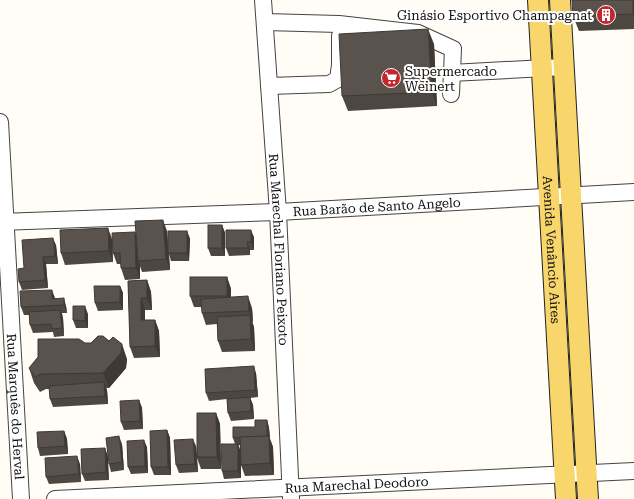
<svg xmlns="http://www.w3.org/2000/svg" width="634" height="499" viewBox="0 0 634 499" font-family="'Roboto Serif',serif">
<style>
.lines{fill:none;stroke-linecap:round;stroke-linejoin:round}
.minor-casing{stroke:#444;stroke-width:18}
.major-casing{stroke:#222;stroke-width:22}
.minor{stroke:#fff;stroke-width:16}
.major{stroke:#f9d66b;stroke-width:20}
.wall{fill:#4d4742;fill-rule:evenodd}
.shaded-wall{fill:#3f3936}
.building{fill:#5a524d;stroke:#3f3936}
.labels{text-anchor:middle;stroke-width:4;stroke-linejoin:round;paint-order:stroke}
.poi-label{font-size:13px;fill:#111;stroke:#fff;text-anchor:end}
.street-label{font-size:13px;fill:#111;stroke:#fff}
</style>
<rect width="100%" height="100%" fill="#fffdf5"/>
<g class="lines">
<!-- minor casing -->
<g class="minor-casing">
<g id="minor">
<path id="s1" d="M263 0 278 212 291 499"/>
<path d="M265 22 339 24 418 33 453 49 451 94"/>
<path d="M451 73 564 67"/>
<path d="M269 86 329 84 338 79 340 65V36"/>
<path id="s2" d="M0 122 21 499"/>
<path id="s3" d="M0 222 278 212 634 192"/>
<path id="s4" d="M55 499 634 471"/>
</g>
</g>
<!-- major casing -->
<g class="major-casing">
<g id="major">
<path id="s5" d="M538 0 566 499"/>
<path d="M560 0 588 499"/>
</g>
</g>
<!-- minor -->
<use href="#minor" class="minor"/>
<!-- major -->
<use href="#major" class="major"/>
</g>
<!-- wall -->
<g class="wall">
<path d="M634 0V29L579 31 573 16Z"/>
<path d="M434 44 437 106 348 111 342 96Z"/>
<path d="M222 225 225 233V256H211L208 248Z"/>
<path d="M167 231 168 248 187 231 190 239 189 261H171L169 254 170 270 142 272 140 266V279L125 280 121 268V264H117L113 253 135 232 136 236Z"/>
<path d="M254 237V250H250V255L229 256 226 248Z"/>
<path d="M112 239 113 262 65 265 61 253Z"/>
<path d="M56 245 58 264H46L48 288 22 290 19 282 24 268Z"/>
<path d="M227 277 231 289V297L252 308 253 322H252L254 327 255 351 222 352 218 341 217 324 206 325 202 313V307H194L190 296Z"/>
<path d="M147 280 151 292 152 310H145V320H155L159 331 160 357 134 358 130 347 128 281Z"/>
<path d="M120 286 123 293V310L98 311 95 303Z"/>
<path d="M55 298 66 306 67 313H62L63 318 64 336 54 337 53 332 33 333 30 325 29 315H24L21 307Z"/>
<path d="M88 314V328H76L73 320Z"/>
<path d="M85 343 127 359 126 368 109 388H106L107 390 108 404 53 407 50 399V389H46L40 392 34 383 29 368Z"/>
<path d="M256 373 258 397 250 398 253 405 254 419 231 421 228 413 227 399 209 401 206 393Z"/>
<path d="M139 400 142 408 143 429 124 430 121 422Z"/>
<path d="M216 413 220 424 221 469H201L197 458 198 472 179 473 176 465 196 446 197 456Z"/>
<path d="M267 420 269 428 270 439 273 447 274 475 245 476 241 465V456V478L224 479 222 471 235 444 233 438 255 427ZM238 445H240V451Z"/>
<path d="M167 430 170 438 171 475H154L151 467Z"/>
<path d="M64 431 67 439 68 454 40 456 38 448Z"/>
<path d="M122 444 124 470 111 472 109 464Z"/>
<path d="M147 447 148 473 131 474 128 467Z"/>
<path d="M105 448 109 480 85 481 82 474Z"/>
<path d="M80 464 81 482 49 484 46 477Z"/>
</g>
<!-- shaded-wall -->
<g class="shaded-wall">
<path d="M633 0H634V16L633 14Z"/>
<path d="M428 29 434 44 437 106 432 92Z"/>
<path d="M163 220 167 231 170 270 166 259Z"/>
<path d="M222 225 225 233V256L222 248Z"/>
<path d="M108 228 112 239 113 262 109 251Z"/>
<path d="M251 230 254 237V250L251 242Z"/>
<path d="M187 231 190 239 189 261 187 253Z"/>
<path d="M135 232 139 243 138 261 140 266V279L136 268Z"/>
<path d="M53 238 56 245 58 264 55 256Z"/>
<path d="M247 242 250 250V255L248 248Z"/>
<path d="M43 257 46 264 48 288 45 280Z"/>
<path d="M227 277 231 289V308L227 296Z"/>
<path d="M147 280 151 292 152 310 147 298Z"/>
<path d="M120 286 123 293V310L120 302Z"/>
<path d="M52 290 55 298V306L52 299Z"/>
<path d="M248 296 252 308 253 322 249 311Z"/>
<path d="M64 298 66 306 67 313 64 305Z"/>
<path d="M141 298 145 310V332L141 320Z"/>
<path d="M85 306 88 314V328L85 321Z"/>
<path d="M60 310 63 318 64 336 62 328Z"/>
<path d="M250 315 254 327 255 351 251 339Z"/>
<path d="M155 320 159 331 160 357 155 346Z"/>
<path d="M122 344 127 359 126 368 109 388 103 373Z"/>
<path d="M254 366 256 373 258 397 255 390Z"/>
<path d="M104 382 107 390 108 404 105 396Z"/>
<path d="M250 397 253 405 254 419 251 411Z"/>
<path d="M139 400 142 408 143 429 140 421Z"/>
<path d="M216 413 220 424 221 469 217 457Z"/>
<path d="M267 420 269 428 270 439 273 447 274 475 270 463 267 436Z"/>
<path d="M167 430 170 438 171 475 168 467Z"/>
<path d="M64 431 67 439 68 454 65 446Z"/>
<path d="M119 436 122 444 124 470 122 462Z"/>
<path d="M193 439 196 446 198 472 195 464Z"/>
<path d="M144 440 147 447 148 473 145 466Z"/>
<path d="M238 444 241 452V478L238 471Z"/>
<path d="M105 448 108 456 109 480 106 472Z"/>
<path d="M77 456 80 464 81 482 79 474Z"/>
</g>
<!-- building -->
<g class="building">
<path d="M572 0H633V14L573 16Z"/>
<path d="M428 29 432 92 342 96 339 34Z"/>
<path d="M163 220 166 259 138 261 135 221Z"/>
<rect x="208" y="225" width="14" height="23"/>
<path d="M108 228 109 251 61 253 60 230Z"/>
<path d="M226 230H251V242H247L248 248H226Z"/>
<rect x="168" y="231" width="19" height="22"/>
<path d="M135 232 136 268H121L120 253H113L112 233Z"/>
<path d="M53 238 55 256 43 257 45 280 19 282 18 269 24 268 22 240Z"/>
<rect x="190" y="277" width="37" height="19"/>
<path d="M147 280V298H141V320H155V346L130 347 128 281Z"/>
<path d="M94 286H120V302L95 303Z"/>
<path d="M52 290V299L64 298V305L21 307 20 291Z"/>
<path d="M248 296 249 311 202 313 201 299Z"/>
<path d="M73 306H85V321L73 320Z"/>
<path d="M60 310 62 328 52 329 51 324 30 325 29 312Z"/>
<path d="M250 315 251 339 218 341 217 317Z"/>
<path d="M98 336H103L109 341 113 337 122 344 121 353 103 373 41 374 35 377 29 368 38 357V339H79L85 343H91Z"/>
<path d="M254 366 255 390 206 393 205 369Z"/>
<path d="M104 382 105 396 50 399 49 386Z"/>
<path d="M250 397 251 411 228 413 227 399Z"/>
<path d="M139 400 140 421 121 422 120 401Z"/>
<path d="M197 413H216L217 457H197Z"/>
<path d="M255 420H267V436L233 438V427H255Z"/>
<path d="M167 430 168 467H151L150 431Z"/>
<path d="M64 431 65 446 38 448 37 432Z"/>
<path d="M119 436 122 462 109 464 106 438Z"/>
<path d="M269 436 270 463 241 465 240 437Z"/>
<path d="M193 439 195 464 176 465 174 440Z"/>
<path d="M144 440 145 466 128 467 127 441Z"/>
<path d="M221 444H238V471H222Z"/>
<path d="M105 448 106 472 82 474 81 449Z"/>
<path d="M77 456 79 474 46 477 45 458Z"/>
</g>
<!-- icons -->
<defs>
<g id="building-disc" transform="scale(1)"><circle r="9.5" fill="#c4262e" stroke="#fff"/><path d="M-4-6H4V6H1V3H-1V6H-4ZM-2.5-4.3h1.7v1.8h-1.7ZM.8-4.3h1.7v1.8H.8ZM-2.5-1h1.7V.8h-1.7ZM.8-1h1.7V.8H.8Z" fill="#fff"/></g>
<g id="supermarket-disc" transform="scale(1)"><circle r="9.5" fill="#c4262e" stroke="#fff"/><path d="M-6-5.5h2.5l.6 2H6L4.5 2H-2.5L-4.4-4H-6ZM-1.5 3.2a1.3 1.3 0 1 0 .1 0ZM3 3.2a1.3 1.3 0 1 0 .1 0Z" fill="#fff"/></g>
</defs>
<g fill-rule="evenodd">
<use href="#building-disc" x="606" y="15"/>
<use href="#supermarket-disc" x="391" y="78"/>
</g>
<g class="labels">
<!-- poi labels -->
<g class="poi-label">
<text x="592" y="20">Ginásio Esportivo Champagnat</text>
<text x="405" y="76" text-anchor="start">Supermercado<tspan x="405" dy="15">Weinert</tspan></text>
</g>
<!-- street labels -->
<g class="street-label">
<text dy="5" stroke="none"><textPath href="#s3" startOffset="377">Rua Barão de Santo Angelo</textPath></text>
<text dy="5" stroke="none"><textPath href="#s1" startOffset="250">Rua Marechal Floriano Peixoto</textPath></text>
<text dy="5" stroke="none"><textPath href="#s5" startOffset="250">Avenida Venâncio Aires</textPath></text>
<text dy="5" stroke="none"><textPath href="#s2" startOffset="285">Rua Marquês do Herval</textPath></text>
<text dy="5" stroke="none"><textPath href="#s4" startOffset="302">Rua Marechal Deodoro</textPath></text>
</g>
</g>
</svg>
